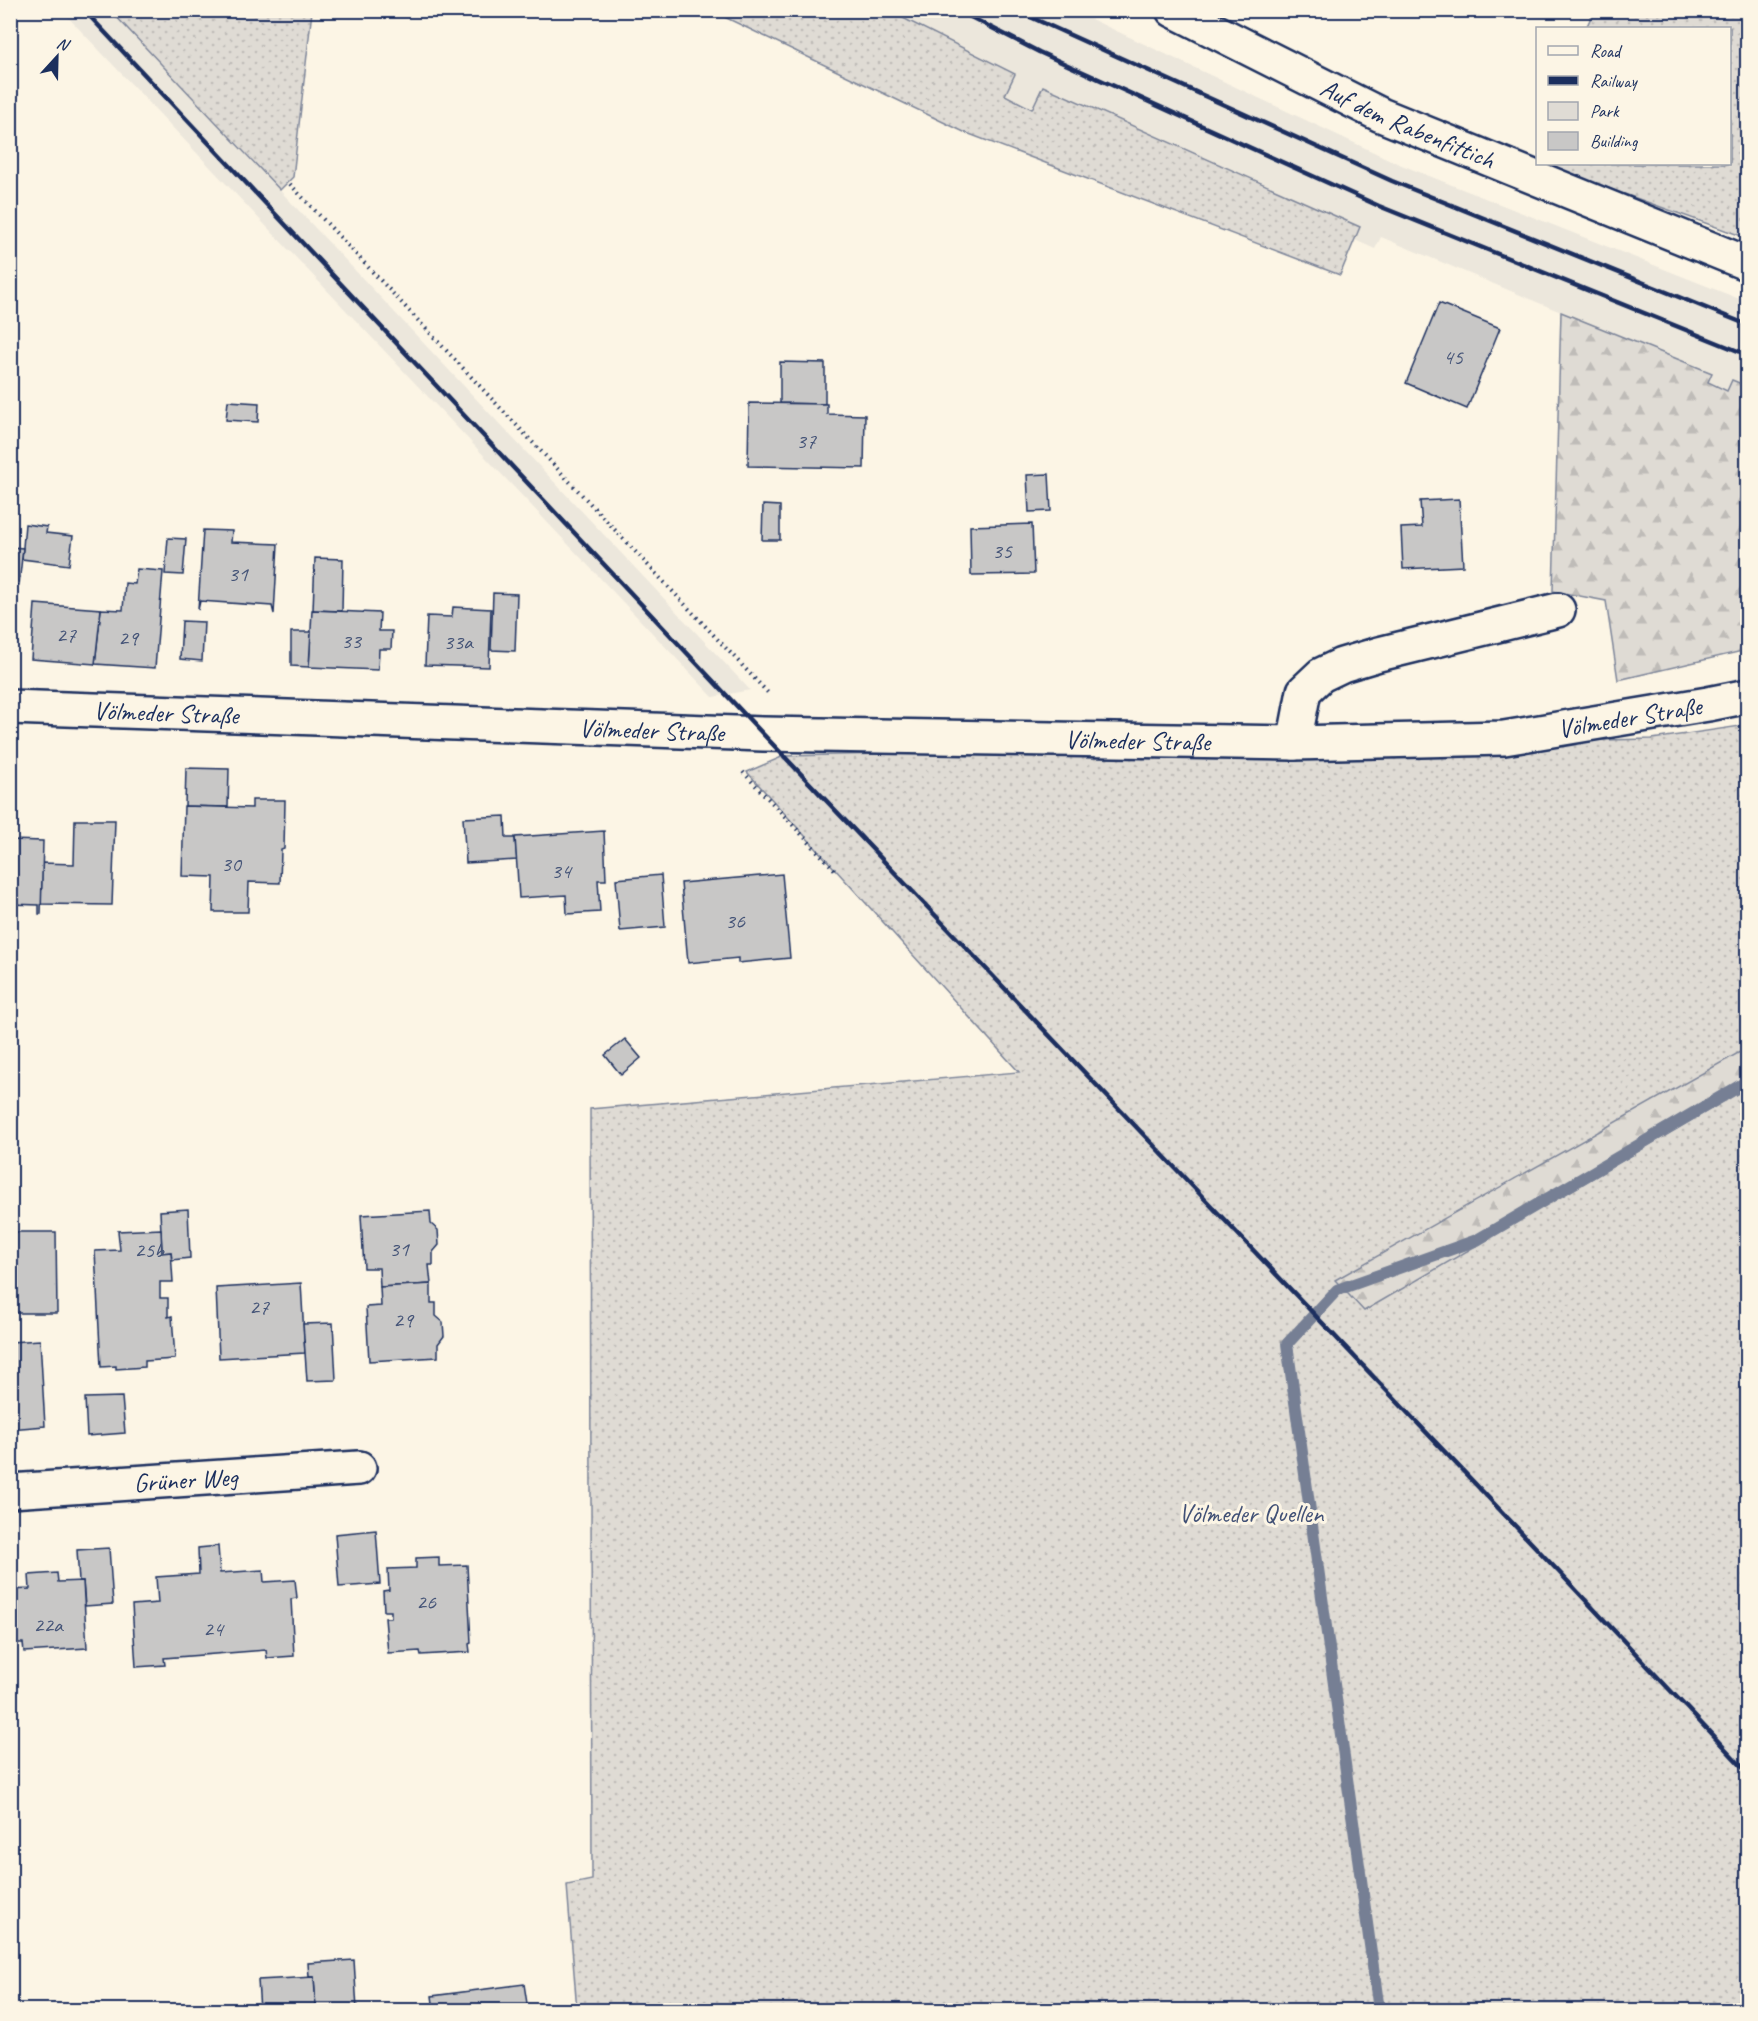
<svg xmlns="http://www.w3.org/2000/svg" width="1758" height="2021" viewBox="0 0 1758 2021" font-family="Caveat,sans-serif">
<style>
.built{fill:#ece7dc}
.green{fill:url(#green-dots);stroke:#7d8599;stroke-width:1.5}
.forest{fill:url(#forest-firs);stroke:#7d8599;stroke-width:1.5}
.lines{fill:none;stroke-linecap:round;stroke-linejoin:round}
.stream{stroke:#767f94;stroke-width:12}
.building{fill:#c8c7c6;stroke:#1b2f5e;stroke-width:1.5}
.minor-casing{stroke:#1b2f5e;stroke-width:38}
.path{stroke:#1b2f5e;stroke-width:4;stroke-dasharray:1.5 4.5;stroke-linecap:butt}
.minor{stroke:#fcf5e5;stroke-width:33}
.rail{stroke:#1b2f5e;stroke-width:4.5}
.labels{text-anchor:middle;stroke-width:6;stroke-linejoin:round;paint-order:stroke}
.number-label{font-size:22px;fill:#465578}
.street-label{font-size:26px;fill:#1b2f5e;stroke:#fcf5e5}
.park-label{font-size:26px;fill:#425176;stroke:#fcf5e5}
</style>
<defs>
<pattern id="green-dots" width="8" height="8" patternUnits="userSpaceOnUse" patternTransform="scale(1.5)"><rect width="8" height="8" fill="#dfdbd4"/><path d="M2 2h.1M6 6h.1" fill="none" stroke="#bfbcb8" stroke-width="1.8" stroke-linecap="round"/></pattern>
<pattern id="forest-firs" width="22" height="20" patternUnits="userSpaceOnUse" patternTransform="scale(1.5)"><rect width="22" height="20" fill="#dfdbd4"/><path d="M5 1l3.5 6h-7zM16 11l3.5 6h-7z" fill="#bfbcb8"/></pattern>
</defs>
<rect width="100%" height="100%" fill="#fcf5e5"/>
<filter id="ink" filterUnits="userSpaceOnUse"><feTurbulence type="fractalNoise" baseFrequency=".0167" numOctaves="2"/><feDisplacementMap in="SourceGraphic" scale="12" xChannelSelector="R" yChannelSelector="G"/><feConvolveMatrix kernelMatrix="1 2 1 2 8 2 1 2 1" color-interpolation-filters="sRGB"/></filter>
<g filter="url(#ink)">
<!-- built -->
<g class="built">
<path d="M62 11H111L750 690 713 697Z"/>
<path d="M889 11H1074L1399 164 1747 302V386L1732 380 1728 391 1708 382 1712 372 1561 312 1381 237 1375 249 1355 240 1360 227 1043 86 1033 109 1005 95 1014 74Z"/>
</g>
<!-- green -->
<g class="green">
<path d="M111 11H312L293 177 280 190Z"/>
<path d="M712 11H889L1015 74 1005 95 1032 109 1043 86 1360 227 1340 275 964 132Z"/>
<path d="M1594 11H1747V238L1541 164H1730V28H1586Z"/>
<path d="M1747 725V2010H577L567 1885 592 1880 590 1109 1019 1072 747 772 784 756 1652 739Z"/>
</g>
<!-- forest -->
<g class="forest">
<path d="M1561 312 1712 373 1708 382 1727 391 1732 380 1747 386V650L1618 680 1606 601 1553 591Z"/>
<path d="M1747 1048V1088L1364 1311 1335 1280Z"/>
</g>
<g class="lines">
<!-- stream -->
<path class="stream" d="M1379 2010 1287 1344 1337 1290 1477 1240 1748 1081"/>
</g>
<!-- building -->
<g class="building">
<path d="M1439 303 1500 328 1467 409 1406 383Z"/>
<path d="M780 362 825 363V404L780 403Z"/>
<path d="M228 401 259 403 258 422 226 420Z"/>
<path d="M749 403 825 404H827V414L865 415 864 468 748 466Z"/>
<path d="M1049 474 1051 511 1029 512 1027 475Z"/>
<path d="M1459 499 1463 566 1403 569 1401 528 1422 527 1420 501Z"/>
<path d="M763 505 780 506V540H762Z"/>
<path d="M25 524 47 527 46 533 73 536 69 565 22 559Z"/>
<path d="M1032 524 1034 574 971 575 970 526Z"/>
<path d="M203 530 232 531 231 542 278 544 274 614 272 606 200 601 198 610Z"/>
<path d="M168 538 186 539 183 575 165 574Z"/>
<path d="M10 547 23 548 19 585 10 584Z"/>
<path d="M315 558 343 559 342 611 313 610Z"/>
<path d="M137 569 163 571 155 668 95 664 101 609 123 610 125 583 135 584Z"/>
<path d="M493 593 517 594 515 651 491 650Z"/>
<path d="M35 604 101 609 95 664 31 659Z"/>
<path d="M453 607 491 609 489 667 425 665 427 616 452 617Z"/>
<path d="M312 610 380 613 379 631H392L391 649H379L378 670 309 667Z"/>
<path d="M182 621 204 622 202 661 180 659Z"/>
<path d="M291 632H311L309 667 291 666Z"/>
<path d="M186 768 229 769 228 807 185 806Z"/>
<path d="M252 800H285L284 849 281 850 280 883 249 882 248 912H213L214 877 182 876 184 806 252 808Z"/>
<path d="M505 816 506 838H515L517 860 466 863 463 818Z"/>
<path d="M75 820H115L112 905 41 904 42 863 74 864Z"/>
<path d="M604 831 606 880H598L600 912 567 914 566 895 519 898 515 837Z"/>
<path d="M10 840 43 841 41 914H39V905L10 904Z"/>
<path d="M782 874 790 958 738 963V958L688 963 681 883Z"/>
<path d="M661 875 665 927 620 931 616 879Z"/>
<path d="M625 1039 641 1058 621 1075 605 1055Z"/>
<path d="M188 1209 190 1258 172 1260 171 1252 162 1253 160 1211Z"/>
<path d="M430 1211 431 1224 438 1230 439 1245 433 1252V1265H429L431 1284 380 1287 379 1268H364L361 1215Z"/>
<path d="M161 1229 162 1253 171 1252 173 1282H160V1298H168V1317L172 1316 175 1359 145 1361V1367L116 1369V1366L101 1367 95 1251 120 1250 118 1231Z"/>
<path d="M10 1232H56L57 1313H10Z"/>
<path d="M301 1283 305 1353 219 1358 216 1288Z"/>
<path d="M431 1284V1303H436V1316L443 1322 444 1336 438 1344V1357L369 1361 366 1307 381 1306 380 1287Z"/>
<path d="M333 1323 336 1380 307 1381 303 1324Z"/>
<path d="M40 1340 45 1426 10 1429V1342Z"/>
<path d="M122 1397 125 1433 87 1436 85 1398Z"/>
<path d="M376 1530 380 1584 339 1587 335 1534Z"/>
<path d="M218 1546 220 1573 263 1570 264 1582 295 1580 297 1598 291 1599 294 1656 267 1658 266 1650 164 1658 165 1665 136 1667 132 1605 158 1603 156 1577 199 1574 198 1548Z"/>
<path d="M109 1548 113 1604 85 1606 83 1581H79L77 1550Z"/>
<path d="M439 1557V1566L467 1565 471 1643 469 1644 470 1652 421 1655 420 1651 388 1653 385 1618H391V1611H384L383 1591 389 1590 388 1569 416 1568V1558Z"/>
<path d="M57 1573 58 1582 83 1581 87 1648 24 1652 23 1643H10V1590L30 1589 29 1575Z"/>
<path d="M354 1960 357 2010H316L314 1977H309L308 1963Z"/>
<path d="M314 1977 316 2010H260L258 1980Z"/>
<path d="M524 1984 528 2010H434L432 1996Z"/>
</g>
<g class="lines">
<!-- minor casing -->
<g class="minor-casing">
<g id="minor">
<path id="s1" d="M1173 10 1381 115 1748 264"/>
<path id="s2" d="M10 707 763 734 1294 743 1504 738 1708 704 1748 696"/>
<path d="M1294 743 1304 691 1321 675 1342 665 1379 654 1558 610"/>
<path id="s3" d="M10 1491 359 1468"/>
</g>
</g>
<!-- path -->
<g class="path">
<path d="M290 184 770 695"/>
<path d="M743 772 836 871"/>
</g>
<!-- minor -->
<use href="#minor" class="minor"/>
<!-- rail -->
<g class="rail">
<path d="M84 10 763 734 1559 1572 1748 1773"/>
<path d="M957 10 1039 52 1379 206 1748 355"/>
<path d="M1015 10 1392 181 1748 325"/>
</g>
</g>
</g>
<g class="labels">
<!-- number labels -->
<g class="number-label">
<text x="1453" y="364">45</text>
<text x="806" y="448">37</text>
<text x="1002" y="558">35</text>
<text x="238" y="581">31</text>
<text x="66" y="642">27</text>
<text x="128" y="645">29</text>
<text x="351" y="648">33</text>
<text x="458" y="649">33a</text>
<text x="231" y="871">30</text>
<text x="561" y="878">34</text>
<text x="735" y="928">36</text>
<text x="399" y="1256">31</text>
<text x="149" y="1257">25b</text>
<text x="259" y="1314">27</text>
<text x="403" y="1327">29</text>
<text x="426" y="1609">26</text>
<text x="48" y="1632">22a</text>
<text x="213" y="1636">24</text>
</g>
<!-- street labels -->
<g class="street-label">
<text dy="9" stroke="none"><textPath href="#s1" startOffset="261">Auf dem Rabenfittich</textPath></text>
<text dy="9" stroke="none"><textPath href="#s2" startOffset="156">Völmeder Straße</textPath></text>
<text dy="9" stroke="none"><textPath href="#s2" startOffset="1622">Völmeder Straße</textPath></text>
<text dy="9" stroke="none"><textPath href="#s2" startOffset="642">Völmeder Straße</textPath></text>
<text dy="9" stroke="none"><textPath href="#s2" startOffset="1128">Völmeder Straße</textPath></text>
<text dy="9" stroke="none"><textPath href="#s3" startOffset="176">Grüner Weg</textPath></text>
</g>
<!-- park labels -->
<g class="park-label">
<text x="1251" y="1522">Völmeder Quellen</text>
</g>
</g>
<!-- margin -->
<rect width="1758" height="2021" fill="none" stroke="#fcf5e5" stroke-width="36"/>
<rect x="18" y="18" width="1722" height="1985" fill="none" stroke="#1b2f5e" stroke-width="2" filter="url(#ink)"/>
<!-- legend -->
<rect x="1536" y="27" width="195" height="138" fill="#fcf5e5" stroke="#a2a6af" stroke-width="1.5"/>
<rect x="1548" y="46" width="30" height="9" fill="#fcf5e5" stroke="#a2a6af" stroke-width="1.5"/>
<text x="1590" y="57" font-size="18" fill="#1b2f5e">Road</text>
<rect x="1548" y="76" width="30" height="9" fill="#1b2f5e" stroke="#a2a6af" stroke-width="1.5"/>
<text x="1590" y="87" font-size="18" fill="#1b2f5e">Railway</text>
<rect x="1548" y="102" width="30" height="18" fill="#dfdbd4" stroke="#a2a6af" stroke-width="1.5"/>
<text x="1590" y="117" font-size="18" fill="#1b2f5e">Park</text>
<rect x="1548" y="132" width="30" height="18" fill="#c8c7c6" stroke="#a2a6af" stroke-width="1.5"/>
<text x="1590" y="147" font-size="18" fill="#1b2f5e">Building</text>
<!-- north arrow -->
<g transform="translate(57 57) rotate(22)" stroke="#fcf5e5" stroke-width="4.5" paint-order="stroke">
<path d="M0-4.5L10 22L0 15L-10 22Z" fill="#1b2f5e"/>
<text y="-9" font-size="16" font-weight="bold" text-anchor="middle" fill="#1b2f5e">N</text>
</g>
</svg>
